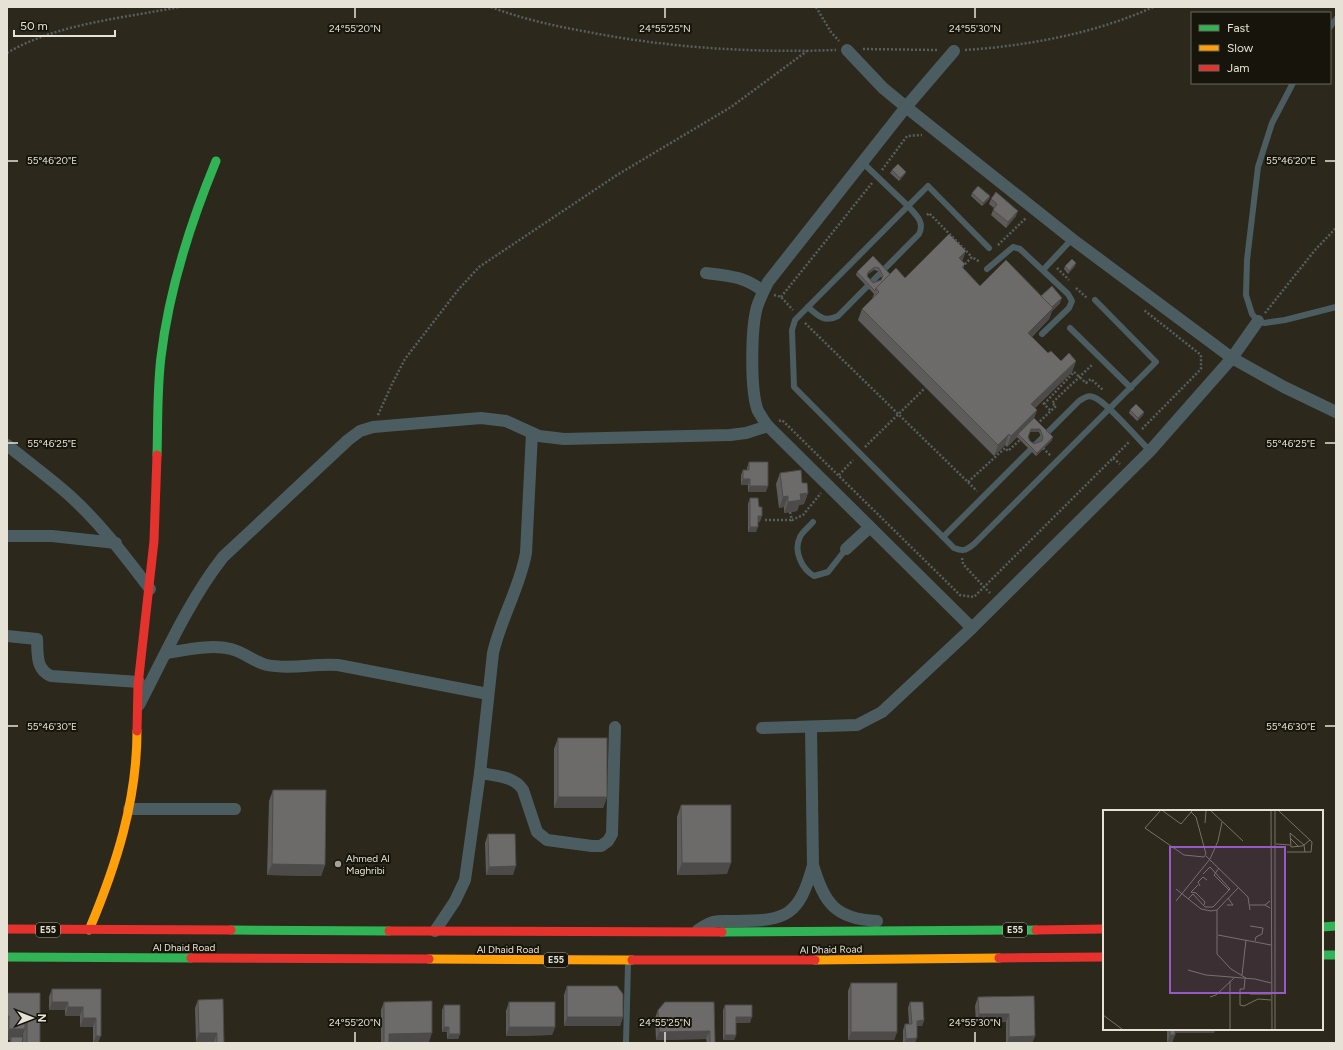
<svg xmlns="http://www.w3.org/2000/svg" width="1343" height="1050" viewBox="0 0 1343 1050" font-family="Figtree,sans-serif">
<style>
.lines{fill:none;stroke-linecap:round;stroke-linejoin:round}
.path{stroke:#566060;stroke-width:2.5;stroke-dasharray:2 2;stroke-linecap:butt}
.lane{stroke:#4c5d61;stroke-width:6}
.street{stroke:#4c5d61;stroke-width:12}
.fast{stroke:#30b455;stroke-width:9}
.slow{stroke:#ff9f0a;stroke-width:9}
.jam{stroke:#e5322d;stroke-width:9}
.wall{fill:#5e5c5b;fill-rule:evenodd}
.shaded-wall{fill:#4c4b4a}
.building{fill:#6d6b6a;stroke:#4c4b4a;fill-rule:evenodd}
.ticks{fill:none;stroke:#e6e2d5;stroke-width:1.5}
.poi-dot{fill:#a5a194;stroke:#17140b;stroke-width:1.5}
.labels{text-anchor:middle;stroke-width:4;stroke-linejoin:round;paint-order:stroke}
.shield{fill:#17140b;stroke:#a8a498;stroke-width:1}
.shield-label{font-size:9px;font-weight:bold;fill:#e6e2d5}
.poi-label{font-size:10px;fill:#e6e2d5;stroke:#17140b;text-anchor:start}
.street-label{font-size:10px;fill:#e6e2d5;stroke:#17140b}
.inset-road{fill:none;stroke:#767266;stroke-width:1}
.view{fill:#965ac4;fill-opacity:0.15;stroke:#965ac4;stroke-width:2}
.inset-edge{fill:none;stroke:#e6e2d5;stroke-width:2}
.ticks-label{font-size:10px;text-anchor:middle;fill:#e6e2d5;stroke:#17140b;stroke-width:4;stroke-linejoin:round;paint-order:stroke}
</style>
<rect width="100%" height="100%" fill="#2c281c"/>
<g class="lines">
<!-- path -->
<g class="path">
<path d="M491 7C522 19 555 26 588 32 670 48 753 53 836 50"/>
<path d="M816 7 831 32 839 41"/>
<path d="M863 49 938 50"/>
<path d="M965 50C1027 46 1097 33 1153 7"/>
<path d="M7 53C55 24 124 18 179 7"/>
<path d="M882 170 907 136 922 135"/>
<path d="M927 215 929 213 972 257"/>
<path d="M998 245 1026 218"/>
<path d="M962 267 972 257 980 262"/>
<path d="M1057 268 1069 280"/>
<path d="M1076 288 1087 298"/>
<path d="M774 295 781 297 793 310"/>
<path d="M781 297 872 183"/>
<path d="M1265 313 1315 250 1336 228"/>
<path d="M805 323 977 491"/>
<path d="M1043 403 1051 411"/>
<path d="M1044 404 1074 372 1086 383 1091 379 1103 390"/>
<path d="M378 415 392 384 405 359 458 290 479 267 617 175 731 107 807 51"/>
<path d="M779 421 782 420 960 595 974 597 984 587 990 593"/>
<path d="M1037 424 1056 406 1052 403 1093 364"/>
<path d="M1142 429 1201 369V355L1144 310"/>
<path d="M865 447 925 388"/>
<path d="M1043 448 1051 456"/>
<path d="M1113 458 1130 441"/>
<path d="M839 475 853 460"/>
<path d="M968 482 1005 448 1008 451 1022 438"/>
<path d="M790 512 792 520 803 515 821 493"/>
<path d="M765 520H792"/>
<path d="M962 558 963 564 984 587 1113 458 1120 464"/>
</g>
<!-- lane -->
<g class="lane">
<path d="M1330 27 1336 19"/>
<path d="M1293 83 1272 123 1258 167 1247 260 1246 295 1252 314 1258 321 1264 323 1285 320 1336 307"/>
<path d="M862 162 908 206 795 320 792 330 794 387 954 548C964 552 967 550 975 543L1156 362 1095 300"/>
<path d="M987 269 1013 247 1020 249 1068 294 1072 301 1069 308 1042 334"/>
<path d="M1043 270 1072 239"/>
<path d="M808 307C818 316 825 323 838 316L919 234C925 222 916 215 908 206L928 186 989 248"/>
<path d="M1070 328 1131 388"/>
<path d="M813 522C809 527 802 532 800 537 793 551 802 569 814 576L828 572 846 549"/>
<path d="M943 537 1079 401C1084 398 1087 395 1093 397 1104 399 1140 441 1150 451"/>
<path d="M626 1043 628 964"/>
</g>
<!-- street -->
<g class="street">
<path d="M847 50 883 88 906 107 1072 239 1232 358 1284 387 1336 412"/>
<path d="M954 51 906 107 768 282C764 290 760 298 757 307 751 328 750 391 758 411 761 416 764 421 768 426L972 628"/>
<path d="M706 273C729 276 743 276 763 291"/>
<path d="M7 445C28 462 50 478 69 495 100 523 125 556 150 589"/>
<path d="M7 536H52L116 543"/>
<path d="M846 549 870 527"/>
<path d="M7 636 37 639C38 653 35 669 51 676L139 682"/>
<path d="M166 653C186 650 211 644 231 649 244 652 254 662 267 665 291 670 315 663 338 665L488 694"/>
<path d="M139 705C165 655 188 602 223 557L348 440 360 431 373 427 481 418 506 421 539 436 564 439 730 435 746 433 768 426"/>
<path d="M811 727 813 865"/>
<path d="M762 728 857 725 882 712 972 628 1150 451 1232 358 1258 321"/>
<path d="M480 773C496 776 514 776 523 790L537 832 547 840 592 846H601L608 841 612 834 615 727"/>
<path d="M129 809H235"/>
<path d="M698 930C715 919 716 921 736 921 787 921 799 916 813 865 824 903 835 919 877 921"/>
<path d="M435 931 455 901 465 880 480 773 493 653C501 618 520 587 526 553L532 433"/>
</g>
<!-- fast -->
<g class="fast">
<path d="M157 455C158 423 157 390 161 357 169 289 190 224 216 161"/>
<path d="M1322 927 1336 926"/>
<path d="M231 930 389 931"/>
<path d="M722 932 1036 930"/>
<path d="M1322 955H1336"/>
<path d="M7 957 191 958"/>
</g>
<!-- slow -->
<g class="slow">
<path d="M89 930C116 866 137 801 137 731"/>
<path d="M429 959 632 960"/>
<path d="M815 960 999 958"/>
</g>
<!-- jam -->
<g class="jam">
<path d="M137 731 138 685 154 541 157 455"/>
<path d="M7 929 231 930"/>
<path d="M1036 930 1104 929"/>
<path d="M389 931 722 932"/>
<path d="M191 958 429 959"/>
<path d="M999 958 1104 957"/>
<path d="M632 960H815"/>
</g>
</g>
<!-- wall -->
<g class="wall">
<path d="M892 170 905 174 899 181 890 173Z"/>
<path d="M972 193 990 196 989 199 982 206 971 196Z"/>
<path d="M991 199 1016 216 1006 228 991 215 994 208 989 204Z"/>
<path d="M873 256 890 274 905 278 962 261 963 268 980 286 1041 296 1060 303 1052 311 1049 319 1032 337 1048 353 1061 361H1076L1072 372 1035 408 1037 410 1034 418 1052 440 1036 456 1017 437 1007 447 1005 445 994 456 858 320 862 309 872 299 874 294 856 275 857 272ZM874 270 878 271 882 278 881 280 873 283 867 276 868 274ZM1030 432H1039L1042 439V441L1034 444 1030 441 1028 437Z"/>
<path d="M1065 266H1075L1068 274 1064 269Z"/>
<path d="M1130 410 1144 412 1143 415 1137 421 1129 413Z"/>
<path d="M749 462 766 492H748V485H741V475L743 470H747V468Z"/>
<path d="M780 473 802 483 808 493 804 504 799 505 797 511 784 513V507L779 508 776 484Z"/>
<path d="M750 498 759 507 760 522H758L756 532H748V504Z"/>
<path d="M558 738 607 797 603 808H554V749Z"/>
<path d="M273 790 325 865 321 876 267 875 269 801Z"/>
<path d="M681 805 727 874 677 875V817Z"/>
<path d="M488 834 513 875H486L485 843Z"/>
<path d="M851 983 897 1032 894 1040H848V991Z"/>
<path d="M567 986 623 1017 620 1026H564V995Z"/>
<path d="M52 989H101L98 1043H93V1027H80V1016H65V1010H49V997Z"/>
<path d="M7 993H40V1043H23V1032L21 1037 22 1043H9L10 1040H7Z"/>
<path d="M1034 996 1035 1036 1032 1043H1006V1022L976 1023 975 1006 978 997Z"/>
<path d="M198 1000 224 1043H214V1042H196L195 1008Z"/>
<path d="M384 1002 429 1042H389V1043H381V1010Z"/>
<path d="M509 1002 555 1027 552 1035 506 1036V1011Z"/>
<path d="M714 1002 715 1043H707L706 1039 656 1040 655 1018 658 1010Z"/>
<path d="M910 1002 924 1020 922 1026H917L915 1043H903V1030L905 1024H909L908 1008Z"/>
<path d="M444 1005 460 1034 458 1039H447V1032H442V1010Z"/>
<path d="M725 1005 750 1023H736V1035L734 1040H723V1010Z"/>
<path d="M1167 1029H1215L1214 1033H1175L1172 1043H1167Z"/>
</g>
<!-- shaded-wall -->
<g class="shaded-wall">
<path d="M906 172 905 174 899 181 900 178Z"/>
<path d="M990 196 989 199 982 206 983 203Z"/>
<path d="M1018 211 1016 216 1006 228 1008 222Z"/>
<path d="M966 251 962 262 959 258Z"/>
<path d="M1076 263 1075 266 1068 274 1069 271Z"/>
<path d="M875 267 874 270 867 275 868 272Z"/>
<path d="M1062 298 1060 303 1052 311 1049 319 1024 344 1028 333 1048 311Z"/>
<path d="M1076 361 1072 372 1027 415 1031 404Z"/>
<path d="M1037 410 1033 421 1018 434 1017 437 1007 447 1011 436Z"/>
<path d="M1144 412 1143 415 1137 421 1138 418Z"/>
<path d="M1031 429H1040L1039 432H1030Z"/>
<path d="M1009 434 1005 445 994 456 998 445Z"/>
<path d="M1053 437 1052 440 1036 456 1037 453Z"/>
<path d="M743 479H750L748 485H741Z"/>
<path d="M750 486H768L766 492H748Z"/>
<path d="M808 493 804 504 799 505 797 511 784 513 788 502 800 494Z"/>
<path d="M788 496 784 507 779 508 783 497Z"/>
<path d="M758 516H762L760 522H756Z"/>
<path d="M750 527H758L756 532H748Z"/>
<path d="M558 797H607L603 808H554Z"/>
<path d="M682 863H731L727 874 677 875Z"/>
<path d="M272 864 325 865 321 876 267 875Z"/>
<path d="M516 866 513 875H486L489 867Z"/>
<path d="M52 1002H68L65 1010H49Z"/>
<path d="M68 1007H83L80 1016H65Z"/>
<path d="M979 1014H1009L1006 1022 976 1023Z"/>
<path d="M25 1015H27L23 1026Z"/>
<path d="M7 1016H9L7 1022Z"/>
<path d="M567 1017H623L620 1026H564Z"/>
<path d="M736 1017H752L750 1023H734Z"/>
<path d="M83 1018H96L93 1027H80Z"/>
<path d="M924 1020 922 1026H915L917 1021Z"/>
<path d="M444 1027H449L447 1032H442Z"/>
<path d="M509 1027H555L552 1035 506 1036Z"/>
<path d="M9 1029H25L21 1040 11 1037 10 1040H7V1035Z"/>
<path d="M1173 1029H1215L1214 1033H1172Z"/>
<path d="M710 1031 706 1039 656 1040 659 1032Z"/>
<path d="M851 1032H897L894 1040H848Z"/>
<path d="M199 1033H217L214 1042H196Z"/>
<path d="M432 1033 429 1042H386L389 1034Z"/>
<path d="M449 1034H460L458 1039H447Z"/>
<path d="M725 1035H736L734 1040H723Z"/>
<path d="M1170 1035H1175L1172 1043H1167Z"/>
<path d="M96 1036H101L98 1043H93Z"/>
<path d="M1035 1036 1032 1043H1007L1009 1037Z"/>
<path d="M917 1038 915 1043H904L906 1039Z"/>
</g>
<!-- building -->
<g class="building">
<path d="M898 164 906 172 900 178 892 170Z"/>
<path d="M978 186 990 196 983 203 972 193Z"/>
<path d="M996 192 1018 211 1008 222 993 210 997 204 991 199Z"/>
<path d="M949 234 966 251 959 258 965 264 962 267 980 286 1006 260 1053 308 1028 333 1048 353 1051 351 1061 361 1069 353 1076 361 1031 404 1037 410 1011 436 1009 434 998 445 862 309 879 292 876 288 896 268 905 278Z"/>
<path d="M873 256 890 274 876 288 875 291 857 272ZM875 267 879 268 883 276 881 280 873 283 867 276 868 272Z"/>
<path d="M1072 259 1076 263 1069 271 1065 266Z"/>
<path d="M1052 286 1062 298 1052 307 1041 296Z"/>
<path d="M1136 404 1144 412 1138 418 1130 410Z"/>
<path d="M1034 418 1053 437 1037 453 1018 434ZM1031 429H1040L1043 437 1042 441 1034 444 1030 441 1028 437Z"/>
<path d="M749 462H768V486H750V479H743V470H749Z"/>
<path d="M801 470 802 483H807L808 493 800 494 801 500 788 502V496L783 497 780 473Z"/>
<path d="M750 498H758L759 507H762V516H758V527H750Z"/>
<rect x="558" y="738" width="49" height="59"/>
<path d="M273 790H326L325 865 272 864Z"/>
<path d="M681 805H731V863H682Z"/>
<path d="M488 834H515L516 866 489 867Z"/>
<rect x="851" y="983" width="46" height="49"/>
<path d="M567 986H617L623 994V1017H567Z"/>
<path d="M52 989H101V1036H96V1018H83V1007H68V1002H52Z"/>
<path d="M7 993H40V1043H27V1015H25V1029H9V1016H7Z"/>
<path d="M1034 996 1035 1036 1009 1037V1014H979L978 997Z"/>
<path d="M223 999 224 1043H217V1033H199L198 1000Z"/>
<path d="M432 1001V1033L389 1034V1043H384V1002Z"/>
<rect x="509" y="1002" width="46" height="25"/>
<path d="M665 1002H714L715 1043H710V1031L659 1032 658 1010Z"/>
<path d="M910 1002H923L924 1020 917 1021V1038L906 1039 905 1024H912Z"/>
<path d="M444 1005H460V1034H449V1027H444Z"/>
<path d="M725 1005H752V1017H736V1035H725Z"/>
<rect x="1170" y="1029" width="5" height="6"/>
<path d="M11 1037H23L22 1043H11Z"/>
</g>
<!-- ticks -->
<path class="ticks" d="M355 8V18M665 8V18M975 8V18M8 161H18M1325 161H1335M8 443H18M1325 443H1335M8 726H18M1325 726H1335M355 1032V1042M665 1032V1042M975 1032V1042"/>
<!-- markers -->
<circle class="poi-dot" cx="338" cy="864" r="4"/>
<g class="labels">
<!-- shield labels -->
<g class="shield">
<rect x="36" y="923" width="24" height="14" rx="3"/>
<rect x="1003" y="923" width="24" height="14" rx="3"/>
<rect x="544" y="953" width="24" height="14" rx="3"/>
</g>
<g class="shield-label">
<text x="48" y="933">E55</text>
<text x="1015" y="933">E55</text>
<text x="556" y="963">E55</text>
</g>
<!-- poi labels -->
<g class="poi-label">
<text x="346" y="862">Ahmed Al<tspan x="346" dy="12">Maghribi</tspan></text>
</g>
<!-- street labels -->
<g class="street-label">
<text x="184" y="951">Al Dhaid Road</text>
<text x="508" y="953">Al Dhaid Road</text>
<text transform="translate(831 949) rotate(-1)" y="4">Al Dhaid Road</text>
</g>
</g>
<!-- overview -->
<g transform="translate(1103 810)">
<rect width="220" height="220" fill="#2c281c"/>
<path class="inset-road" d="M57 1 42 18 81 45 101 47 103 44 93 7 88 2M60 1 78 14 89 1M108 1 140 31M168 1 169 219M172 1V219M176 1 209 32 208 42H184M102 13 103 1M187 28 196 37M173 34 187 35M202 42 201 35 187 23 188 37 199 36 201 35 207 30M103 46 145 87 147 100M116 58 111 65 126 80M95 75 88 82 93 83 102 92 101 95M97 76 95 72 100 67 104 70M73 79 98 99 108 101 114 100 136 77M85 89 90 84 102 97H110L127 79 107 57 100 64M73 91 107 49 115 31 119 12M167 91 162 95 167 98M124 95H130L125 88M147 95H162M114 100V144L128 159 143 168M147 116 160 118 159 124 153 127 152 131M115 125 168 135M85 160 103 165 152 169 168 173M139 165 143 130M142 169 141 179H137V195L141 196 155 189 168 190M127 171V219M147 184H168M107 187 113 185 131 168M0 205 19 219"/>
<path class="view" d="M67 37H182V183H67Z"/>
<rect width="220" height="220" class="inset-edge"/>
</g>
<g class="ticks-label">
<text x="355" y="32">24°55'20"N</text>
<text x="665" y="32">24°55'25"N</text>
<text x="975" y="32">24°55'30"N</text>
<text x="1291" y="164">55°46'20"E</text>
<text x="52" y="164">55°46'20"E</text>
<text x="1291" y="447">55°46'25"E</text>
<text x="52" y="447">55°46'25"E</text>
<text x="1291" y="730">55°46'30"E</text>
<text x="52" y="730">55°46'30"E</text>
<text x="355" y="1026">24°55'20"N</text>
<text x="665" y="1026">24°55'25"N</text>
<text x="975" y="1026">24°55'30"N</text>
</g>
<!-- border -->
<rect width="1343" height="1050" fill="none" stroke="#e6e2d5" stroke-width="16"/>
<!-- legend -->
<rect x="1191" y="12" width="140" height="72" fill="#17140b" stroke="#6a665c"/>
<rect x="1199" y="25" width="20" height="6" fill="#30b455" stroke="#6a665c"/>
<text x="1227" y="32" font-size="12" fill="#e6e2d5">Fast</text>
<rect x="1199" y="45" width="20" height="6" fill="#ff9f0a" stroke="#6a665c"/>
<text x="1227" y="52" font-size="12" fill="#e6e2d5">Slow</text>
<rect x="1199" y="65" width="20" height="6" fill="#e5322d" stroke="#6a665c"/>
<text x="1227" y="72" font-size="12" fill="#e6e2d5">Jam</text>
<!-- north arrow -->
<g transform="translate(32 1018) rotate(90)" stroke="#17140b" stroke-width="3" paint-order="stroke">
<path d="M0-3L7 15L0 10L-7 15Z" fill="#e6e2d5"/>
<text y="-6" font-size="11" font-weight="bold" text-anchor="middle" fill="#e6e2d5">N</text>
</g>
<!-- scale -->
<path d="M14 30v6h101v-6" fill="none" stroke="#e6e2d5" stroke-width="2"/>
<text x="20" y="30" font-size="12" fill="#e6e2d5" stroke="#17140b" stroke-width="3" paint-order="stroke">50 m</text>
</svg>
